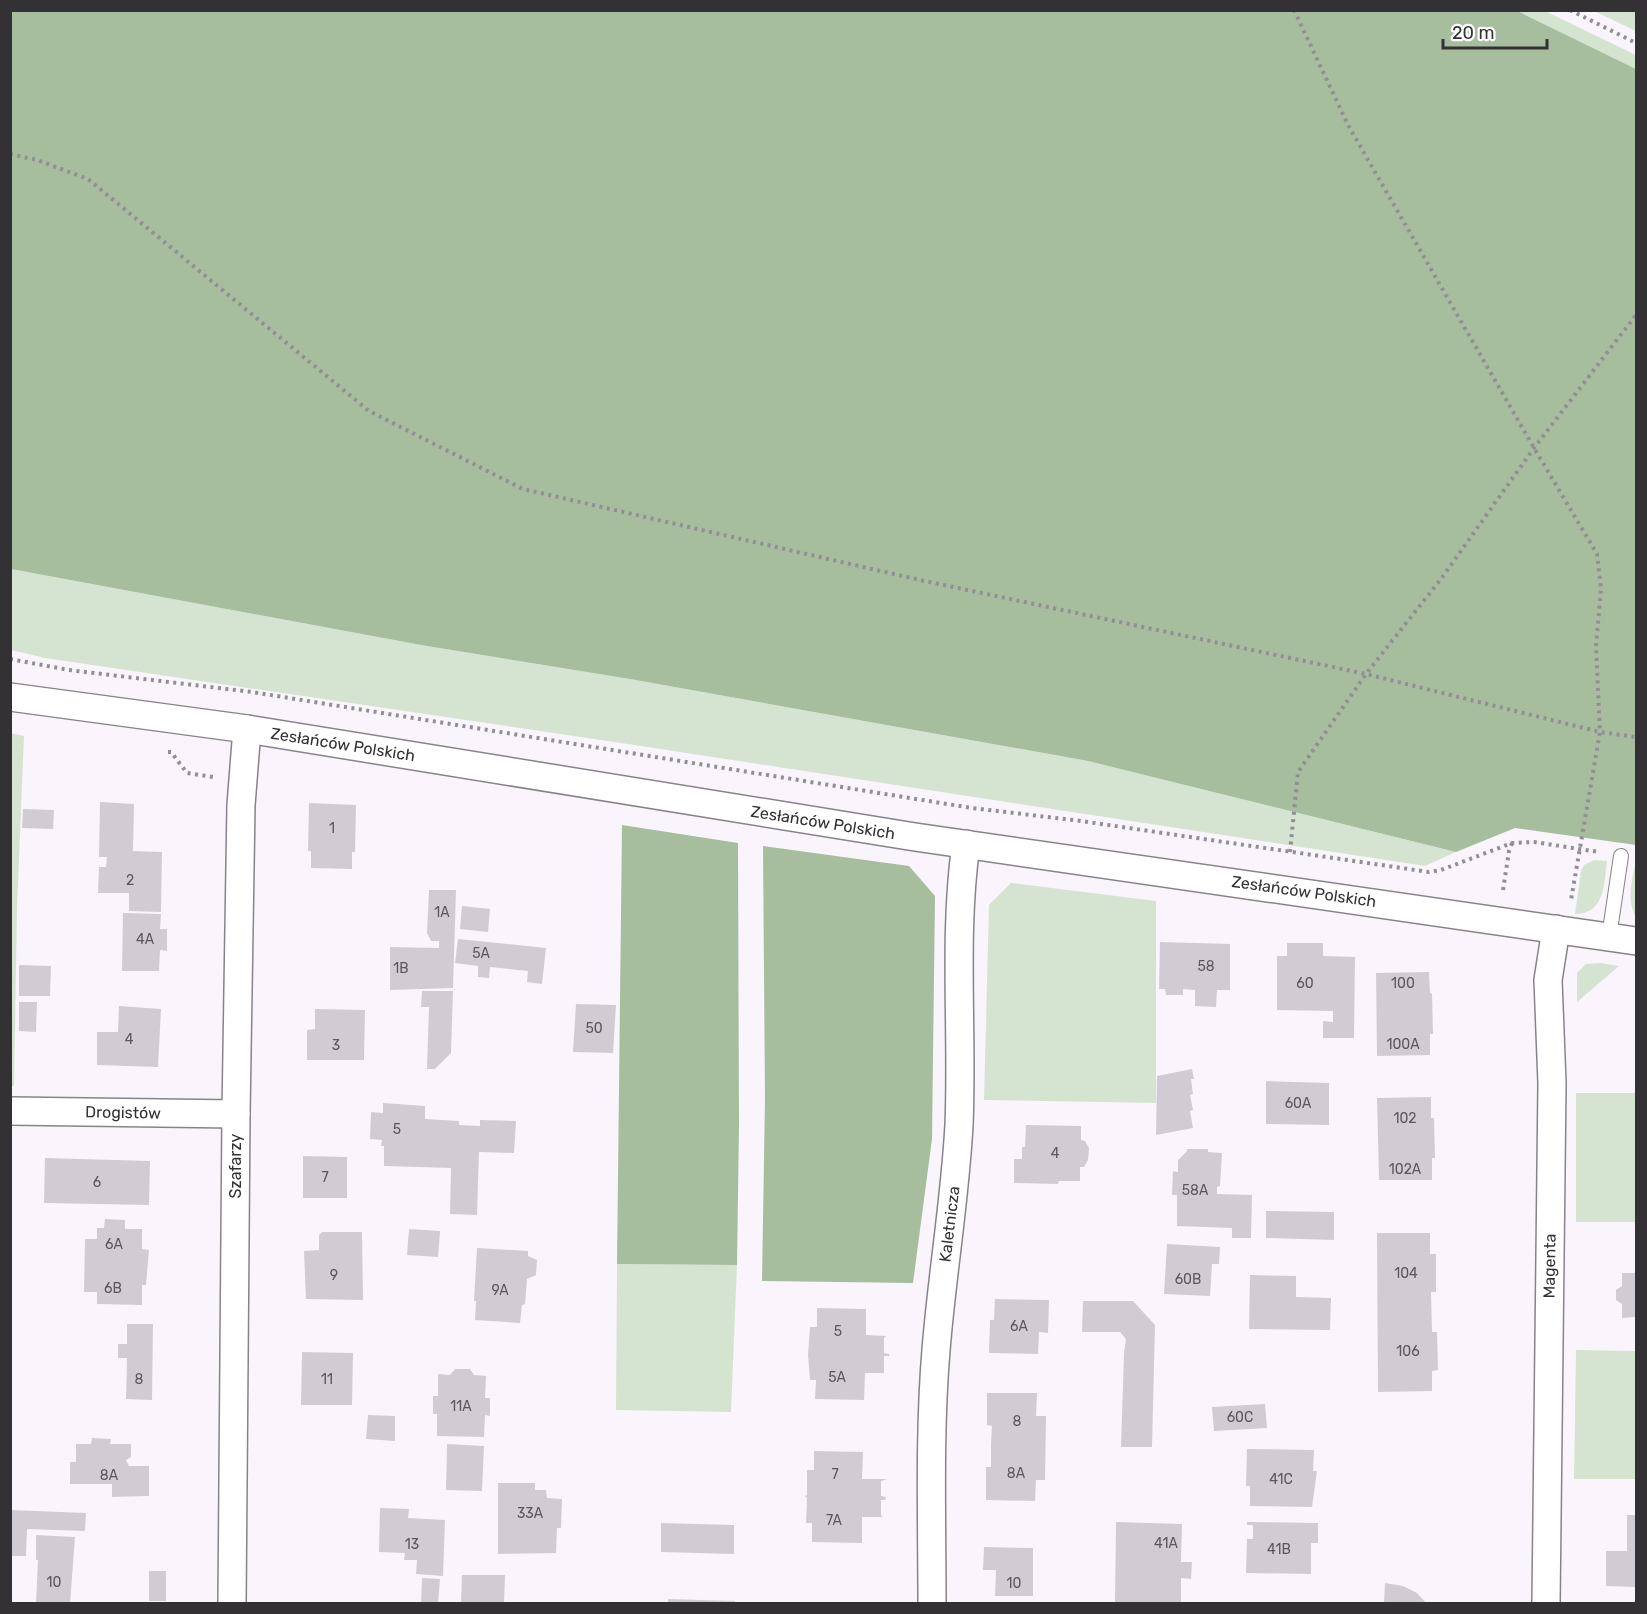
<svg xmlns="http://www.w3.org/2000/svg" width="1647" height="1614" viewBox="0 0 1647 1614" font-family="Rubik,sans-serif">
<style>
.green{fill:#d5e4d1}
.forest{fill:#a6bd9e}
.building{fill:#d1ccd4}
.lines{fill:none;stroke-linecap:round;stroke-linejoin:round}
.lane-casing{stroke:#88838b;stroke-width:16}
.street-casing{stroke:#88838b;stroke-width:30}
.path{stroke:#928f94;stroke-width:4;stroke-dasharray:3 4.5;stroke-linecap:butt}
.lane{stroke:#fff;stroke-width:14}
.street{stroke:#fff;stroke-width:27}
.labels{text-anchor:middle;stroke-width:4.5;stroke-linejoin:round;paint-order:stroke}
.number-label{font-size:14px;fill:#5a585c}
.street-label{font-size:16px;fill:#333134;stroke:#fff}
</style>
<rect width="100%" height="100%" fill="#faf5fd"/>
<!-- green -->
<g class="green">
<path d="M1515 11H1545L1636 55V69Z"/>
<path d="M1594 11H1636V31Z"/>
<path d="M11 569 421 645 630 679 1088 761 1456 852 1425 866 621 743 45 658 11 650Z"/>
<path d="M11 733 24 736 17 908 14 1086H11Z"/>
<path d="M1594 860 1607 861C1604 884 1605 914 1575 914L1581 871 1584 865Z"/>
<path d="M1635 864H1636V917C1626 900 1632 882 1635 864Z"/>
<path d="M1011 883 1156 901V1103L984 1100 989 905Z"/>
<path d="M1600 963 1619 966 1577 1002V973L1586 964Z"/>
<rect x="1576" y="1093" width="60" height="129"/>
<path d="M617 1264 737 1265 731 1412 616 1410Z"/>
<path d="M1576 1350 1636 1351V1479H1574Z"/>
</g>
<!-- forest -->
<g class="forest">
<path d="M1515 10 1636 69V845L1515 828 1456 852 1088 761 630 679 421 645 11 569V11Z"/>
<path d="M622 825 738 843 739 1124 737 1265 617 1264Z"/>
<path d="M763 846 909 866 935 896 932 1139 913 1283 762 1281 765 1098Z"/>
</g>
<!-- building -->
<g class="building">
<path d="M100 802 134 804 133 851 162 852 161 912 129 911V893H98L99 867H106L107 857H99Z"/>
<path d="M309 803 356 805 355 852H352V869L311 868V851H308Z"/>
<path d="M23 809 54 810 53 829 22 828Z"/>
<path d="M429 890H456L453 988 390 990V947L439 948V941H431L427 933Z"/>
<path d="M462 906 490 909 488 932 460 929Z"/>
<path d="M123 913 161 914 160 929H167V951L160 950 159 971H122Z"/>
<path d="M458 939 546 948 542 984 527 982 528 971 490 967 489 978 478 977V966L455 963Z"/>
<path d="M1160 942 1230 944V990H1217L1216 1007 1195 1006V990L1183 989V995H1166L1165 989H1159Z"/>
<path d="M1287 943H1323V956L1355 957 1354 1038H1323V1021L1333 1022V1011L1277 1010V956H1287Z"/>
<path d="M19 965 51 966 50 996H19Z"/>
<path d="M1429 972 1430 994 1432 993 1433 1034H1430V1055L1377 1056 1376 973Z"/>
<path d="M422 991H453L451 1053 435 1069H427L429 1007H421Z"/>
<path d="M19 1002H37L36 1032 19 1031Z"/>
<path d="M576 1004 616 1005 613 1053 573 1052Z"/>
<path d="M119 1006 161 1009 158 1067 97 1065V1032H118Z"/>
<path d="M315 1009 365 1010 364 1060H307V1030L315 1029Z"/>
<path d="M1192 1069 1194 1079H1191L1193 1094 1190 1095 1193 1110 1190 1111 1193 1128 1156 1135 1157 1076Z"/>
<path d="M1266 1081 1329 1083V1125L1266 1124Z"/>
<path d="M1431 1097V1118H1434L1435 1158H1432V1180H1379L1377 1098Z"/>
<path d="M383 1103 425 1106V1119L459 1121V1125L480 1126V1120L516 1121 514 1153 479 1152 477 1215 450 1214 451 1168 384 1166V1146H381L382 1140 370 1139 371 1112 383 1113Z"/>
<path d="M1026 1125 1081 1126V1140L1085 1141 1089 1148 1088 1160 1084 1167H1080V1181H1059L1058 1184 1014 1183V1159H1022V1147H1025Z"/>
<path d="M1187 1149H1208V1152L1222 1153 1220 1186 1217 1187V1194L1252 1195 1251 1238H1232V1228L1177 1226V1195H1172L1173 1171 1178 1172V1160L1187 1151Z"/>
<path d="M303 1156 347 1157V1198H303Z"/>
<path d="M45 1158 150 1161 149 1205 44 1203Z"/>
<path d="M1266 1211 1334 1212V1240L1266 1238Z"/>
<path d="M105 1219 125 1220V1229H142V1249L149 1250 146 1285H142V1305L97 1304V1292H84L85 1239H97V1228H104Z"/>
<path d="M409 1229 440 1231 438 1257 407 1255Z"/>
<path d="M322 1232H362L363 1300 306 1299 304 1251 319 1250V1235Z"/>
<path d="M1377 1233H1430V1254H1436V1292H1431L1432 1332H1437L1438 1370 1432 1371V1391L1378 1392Z"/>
<path d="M1167 1244 1220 1247 1219 1264H1212L1210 1296 1164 1294Z"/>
<path d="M477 1248 528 1251V1256L537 1260 536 1275 527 1279 525 1304 522 1305 520 1323 475 1320 476 1301H474Z"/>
<path d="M1622 1273H1636V1317L1622 1318V1304L1616 1300V1290L1622 1286Z"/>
<path d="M1250 1275 1296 1276V1297L1331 1298 1330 1330 1249 1329Z"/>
<path d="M995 1299 1049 1300 1048 1333 1039 1332 1038 1354 989 1353 990 1320H994Z"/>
<path d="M1083 1301H1133L1155 1325 1152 1447H1121L1124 1353 1126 1339 1120 1332H1082Z"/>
<path d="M817 1308 866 1309V1335L886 1336 884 1338V1353L889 1354V1356H884V1373H865L864 1400 815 1399 816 1380H810L808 1355 810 1327H817Z"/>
<path d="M127 1324H153L152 1400 126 1399 127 1358H118V1344H127Z"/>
<path d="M302 1352 353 1353 352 1405H301Z"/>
<path d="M455 1369H470L474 1375 486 1376 485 1398H490V1416L485 1415 484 1437 437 1436V1414H433V1396H438V1374L450 1375Z"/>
<path d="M987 1393H1037L1036 1416H1046L1045 1480H1036L1035 1501 986 1500V1467H991V1444L992 1426 987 1425Z"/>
<path d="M1265 1404 1267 1428 1214 1431 1212 1407Z"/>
<path d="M368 1415 395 1416V1441L366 1439Z"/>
<path d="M92 1438 111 1439 110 1444H131V1457L126 1460 129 1466H149V1496L112 1497V1484H70V1462H76V1444H91Z"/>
<path d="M447 1444 484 1446 482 1491 446 1490Z"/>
<path d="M1247 1449 1314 1450 1313 1471H1317L1312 1507 1250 1506V1486H1246Z"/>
<path d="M814 1451 863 1452 862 1479H887L881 1481V1496L886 1497 885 1500H881V1515L883 1517H862V1543L812 1542V1523H806L807 1498 805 1496 807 1495V1470H814Z"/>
<path d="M498 1483H535V1490H546L547 1498 562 1499 561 1528H557L556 1553 498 1554Z"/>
<path d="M380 1508 409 1509 408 1518 445 1520 443 1576 416 1574 417 1560H404L405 1553 379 1552Z"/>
<path d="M10 1510 86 1513 85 1531 27 1529 26 1556H10Z"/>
<path d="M1627 1515H1636V1587L1606 1586V1551H1627Z"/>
<path d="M1116 1522 1182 1524 1181 1562H1192L1191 1579 1181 1578V1604H1115Z"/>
<path d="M1247 1522 1318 1523V1543H1311V1574L1246 1573 1247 1539H1253V1525H1247Z"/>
<path d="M661 1523 734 1525V1554L661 1552Z"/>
<path d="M36 1535 75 1537 70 1604H36L38 1560H36Z"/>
<path d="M984 1547 1033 1548V1596H995L996 1570H983Z"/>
<rect x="149" y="1571" width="17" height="30"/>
<path d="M462 1575H505L504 1604H461Z"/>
<path d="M422 1578 440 1579 438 1604H421Z"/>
<path d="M1385 1583 1403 1586 1417 1593 1427 1604H1384Z"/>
<path d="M668 1599 735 1601V1604H668Z"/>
</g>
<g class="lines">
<!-- lane casing -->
<g class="lane-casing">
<path id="lane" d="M1609 937 1621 856"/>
</g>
<!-- street casing -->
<g class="street-casing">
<g id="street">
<path d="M10 697 247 729 915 837 1636 941"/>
<path d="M10 1111 236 1114"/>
<path d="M232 1604 236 1114 241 805 247 729"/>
<path d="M932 1604C932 1519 929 1434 936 1350 942 1275 955 1200 959 1125 963 1031 953 937 966 844"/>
<path d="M1546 1604 1552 1083 1548 980 1556 929"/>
</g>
</g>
<!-- path -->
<g class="path">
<path d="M1294 10 1348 125 1534 448 1597 554 1601 588 1596 646 1600 732 1571 900"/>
<path d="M1570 10 1636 43"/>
<path d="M10 154 37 160 88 179 369 411 523 489 920 580 1366 674 1600 732 1636 737"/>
<path d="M10 659 69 670 252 692 972 808 1081 821 1429 872 1441 870 1512 843 1534 842 1599 852"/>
<path d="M168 752H171L187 773 213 777"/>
<path d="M1290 852 1298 772 1366 674 1441 579 1534 448 1636 315"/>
<path d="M1503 890 1509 851 1512 843"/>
</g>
<!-- lane -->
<use href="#lane" class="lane"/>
<!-- street -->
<use href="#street" class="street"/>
</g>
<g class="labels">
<!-- number labels -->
<g class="number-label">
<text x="332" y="833">1</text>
<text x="130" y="885">2</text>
<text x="442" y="917">1A</text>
<text x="145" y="944">4A</text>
<text x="481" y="958">5A</text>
<text x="1206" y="971">58</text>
<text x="401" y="973">1B</text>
<text x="1305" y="988">60</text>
<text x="1403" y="988">100</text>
<text x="594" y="1033">50</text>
<text x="129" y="1044">4</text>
<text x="1403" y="1049">100A</text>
<text x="336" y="1050">3</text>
<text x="1298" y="1108">60A</text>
<text x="1405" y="1123">102</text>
<text x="397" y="1134">5</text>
<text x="1055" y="1158">4</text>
<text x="1405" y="1174">102A</text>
<text x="325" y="1182">7</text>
<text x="97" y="1187">6</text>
<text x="1195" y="1195">58A</text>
<text x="114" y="1249">6A</text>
<text x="1406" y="1278">104</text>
<text x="334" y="1280">9</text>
<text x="1188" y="1284">60B</text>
<text x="113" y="1293">6B</text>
<text x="500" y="1295">9A</text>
<text x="1019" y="1331">6A</text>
<text x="838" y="1336">5</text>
<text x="1408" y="1356">106</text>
<text x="837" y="1382">5A</text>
<text x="139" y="1384">8</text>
<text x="327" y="1384">11</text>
<text x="461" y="1411">11A</text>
<text x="1240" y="1422">60C</text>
<text x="1017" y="1426">8</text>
<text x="1016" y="1478">8A</text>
<text x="835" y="1479">7</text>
<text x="109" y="1480">8A</text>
<text x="1281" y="1484">41C</text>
<text x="530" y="1518">33A</text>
<text x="834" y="1525">7A</text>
<text x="1166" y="1548">41A</text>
<text x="412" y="1549">13</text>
<text x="1279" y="1554">41B</text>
<text x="54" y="1587">10</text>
<text x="1014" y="1588">10</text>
</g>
<!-- street labels -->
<g class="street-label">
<text transform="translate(343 744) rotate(9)" y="6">Zesłańców Polskich</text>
<text transform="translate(823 822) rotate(9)" y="6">Zesłańców Polskich</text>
<text transform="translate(1304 891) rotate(8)" y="6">Zesłańców Polskich</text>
<text transform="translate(123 1112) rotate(1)" y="6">Drogistów</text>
<text transform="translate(235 1166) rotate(-90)" y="6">Szafarzy</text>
<text transform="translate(949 1224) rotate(-83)" y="6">Kaletnicza</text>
<text transform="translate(1549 1266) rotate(-89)" y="6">Magenta</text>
</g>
</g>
<!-- border -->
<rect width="1647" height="1614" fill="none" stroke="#333134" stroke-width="24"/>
<!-- scale -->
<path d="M1443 39v9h104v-9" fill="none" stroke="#333134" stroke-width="3"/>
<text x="1452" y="39" font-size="18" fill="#333134" stroke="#ffffff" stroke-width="4.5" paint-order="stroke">20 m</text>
</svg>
